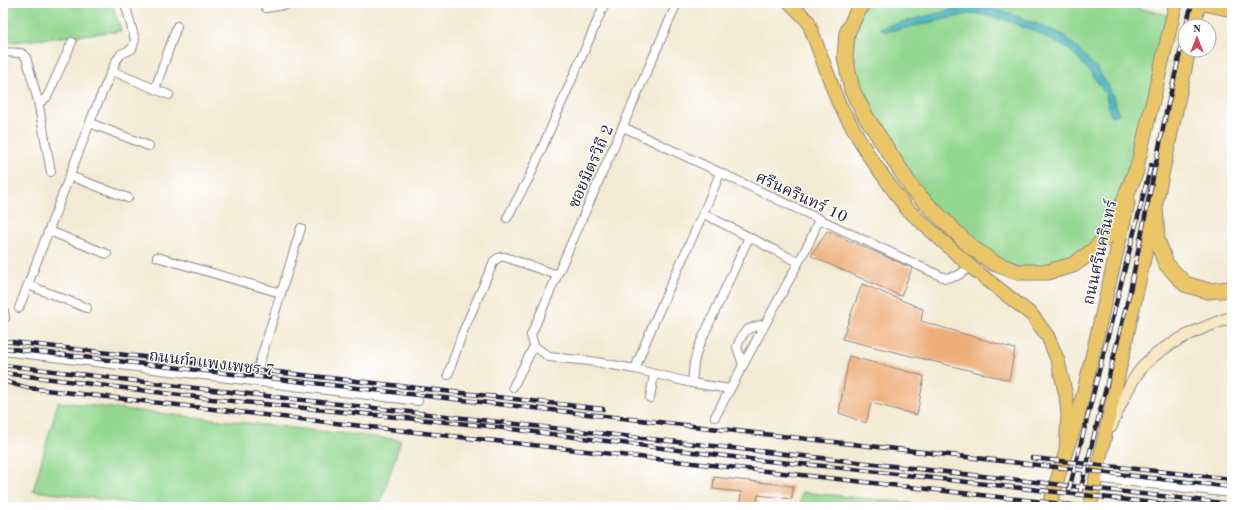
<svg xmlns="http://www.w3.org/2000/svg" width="1235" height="510" viewBox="0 0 1235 510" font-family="'Old Standard TT','Noto Serif Thai',serif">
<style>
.green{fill:#93d790;stroke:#5a7c66}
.water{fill:#42b2bb;stroke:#326a7b}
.building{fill:#eeae79}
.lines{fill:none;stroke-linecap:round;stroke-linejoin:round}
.minor-casing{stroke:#8a8687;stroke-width:10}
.secondary-casing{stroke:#8a8687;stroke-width:13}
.primary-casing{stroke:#8a8687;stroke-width:15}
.motorway-casing{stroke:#8a8687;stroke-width:17}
.minor{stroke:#fff;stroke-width:8}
.secondary{stroke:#f7e8c3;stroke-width:11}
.primary{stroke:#eac669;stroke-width:13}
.motorway{stroke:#eac669;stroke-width:15}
.rail-casing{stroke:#22223b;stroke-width:4.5}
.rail{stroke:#fff;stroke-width:3;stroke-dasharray:9;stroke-linecap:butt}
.labels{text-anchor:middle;stroke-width:3;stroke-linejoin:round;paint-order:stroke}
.street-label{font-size:16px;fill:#22223b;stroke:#fff}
</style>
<rect width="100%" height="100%" fill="#fff"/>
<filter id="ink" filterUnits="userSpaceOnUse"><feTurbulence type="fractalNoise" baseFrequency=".025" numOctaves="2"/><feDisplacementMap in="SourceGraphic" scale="8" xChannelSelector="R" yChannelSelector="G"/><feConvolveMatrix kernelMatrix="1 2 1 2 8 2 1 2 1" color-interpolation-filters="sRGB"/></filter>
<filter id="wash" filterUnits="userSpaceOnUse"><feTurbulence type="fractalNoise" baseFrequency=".012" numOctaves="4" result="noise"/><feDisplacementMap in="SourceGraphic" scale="16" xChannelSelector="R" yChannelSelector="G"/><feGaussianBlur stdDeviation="0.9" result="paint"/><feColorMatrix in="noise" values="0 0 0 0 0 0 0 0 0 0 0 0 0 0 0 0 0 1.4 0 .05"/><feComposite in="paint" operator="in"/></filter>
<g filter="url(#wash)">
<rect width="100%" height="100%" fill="#f2ead3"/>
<!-- green -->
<g class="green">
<path d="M3 3H112L121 31 3 43Z"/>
<path d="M864 3H1115L1173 16 1136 171 1093 251 1048 272 994 263 914 191 865 115 847 33Z"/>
<path d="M58 402 401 440 379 507H164L33 491Z"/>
<path d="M802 492 940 506 800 507Z"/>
</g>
<!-- water -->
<path class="water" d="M966 6 990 9 1009 13 1064 35 1096 68 1109 86 1119 114 1111 116 1105 93 1092 74 1069 49 1034 31 1003 19 974 13 886 32 879 28Z"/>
<g id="blocks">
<!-- building -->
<g class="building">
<path d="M827 231 912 268 901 296 811 256Z"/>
<path d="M862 284 923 309 921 321 1015 349 1009 380 842 339Z"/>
<path d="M849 356 924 376 917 415 871 403 866 423 839 413Z"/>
<path d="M714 477 793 486 792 499 758 495 757 505 740 503 741 492 713 489Z"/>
</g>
</g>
</g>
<g filter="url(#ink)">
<use href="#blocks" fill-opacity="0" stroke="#8a8687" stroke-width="1"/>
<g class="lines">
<!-- minor casing -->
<g class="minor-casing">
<g id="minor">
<path d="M677 3 531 335 534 346 549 357 590 361 635 369 692 383 730 389"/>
<path d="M266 8 294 3"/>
<path d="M3 52 21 53 26 57 38 101H42L47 97 72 42"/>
<path d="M112 71 169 95"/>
<path d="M155 89 177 26"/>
<path d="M38 101 51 172"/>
<path d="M90 123 149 146"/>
<path d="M623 127 945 278 957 276 971 267"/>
<path d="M70 176 128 198"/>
<path d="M704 214 798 262"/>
<path d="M507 218 530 176 605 3"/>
<path d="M49 231 107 254"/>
<path d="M157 257 281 293"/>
<path d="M28 285 87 308"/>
<path d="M3 306 5 318"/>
<path d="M19 308 94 112 116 61 121 54 132 49 135 40 125 3"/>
<path d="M3 351 418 401"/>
<path d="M743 365 737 347C744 329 747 328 765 324"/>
<path d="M635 369C660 302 694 239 720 173"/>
<path d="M448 375 462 334 494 261C498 258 500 256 505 257L557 275"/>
<path d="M254 381 301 228"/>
<path d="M692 383 694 363 698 348 749 237"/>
<path d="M513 387 534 346"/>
<path d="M650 398 654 374"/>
<path d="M715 417 809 243 819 219"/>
<path d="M1095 478 1232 493"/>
</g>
</g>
<!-- secondary casing -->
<g class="secondary-casing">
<path id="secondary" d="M1111 427C1119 407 1127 388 1140 370 1159 345 1203 327 1232 317"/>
</g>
<!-- primary casing -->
<g class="primary-casing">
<g id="primary">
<path d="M790 3 808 21 838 102 869 156 906 208 971 267 1032 315 1048 337 1058 361 1066 396 1068 415 1066 451"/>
<path d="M1194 26 1199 3"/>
<path d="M1134 180 1176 3"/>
<path d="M1049 507 1066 451 1077 421 1128 203"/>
<path d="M1090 507 1100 457 1140 277 1189 50"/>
</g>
</g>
<!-- motorway casing -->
<g class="motorway-casing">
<g id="motorway">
<path d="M864 3 857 12 847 33 845 57 852 90 865 115 914 191 971 247 994 263 1018 272H1048L1073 265 1093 251 1112 231 1136 171"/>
<path d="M1204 3 1232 9"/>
<path d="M1155 206 1157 240 1166 264 1185 284 1208 291 1232 289"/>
</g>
</g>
<!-- minor -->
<use href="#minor" class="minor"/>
<!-- secondary -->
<use href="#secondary" class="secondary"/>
<!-- primary -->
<use href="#primary" class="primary"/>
<!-- motorway -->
<use href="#motorway" class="motorway"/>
<!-- rail casing -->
<g class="rail-casing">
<g id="rail">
<path d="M1186 26 1192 3"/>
<path d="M3 341 603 409"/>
<path d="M3 348 1232 487"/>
<path d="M3 365 195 388 1232 504"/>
<path d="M3 373 212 399 488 426 757 460 834 467 1190 507"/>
<path d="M3 381 28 388 406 431 1089 507"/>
<path d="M1032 458 1232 479"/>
<path d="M1069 490 1151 165"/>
<path d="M1080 492 1130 291 1166 113 1185 32"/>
</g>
</g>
<!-- rail -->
<use href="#rail" class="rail"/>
</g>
</g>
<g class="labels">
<!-- street labels -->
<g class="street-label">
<text transform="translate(590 166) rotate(-66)" y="6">ซอยมิตรวิถี 2</text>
<text transform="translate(802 196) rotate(25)" y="6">ศรีนครินทร์ 10</text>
<text transform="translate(1099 252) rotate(-77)" y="6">ถนนศรีนครินทร์</text>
<text transform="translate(212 362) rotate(7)" y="6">ถนนกำแพงเพชร 7</text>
</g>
</g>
<!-- margin -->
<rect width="1235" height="510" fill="none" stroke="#fff" stroke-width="16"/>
<!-- north arrow -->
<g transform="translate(1197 38)"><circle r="19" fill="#ffffff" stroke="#a7a7b1"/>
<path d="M0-3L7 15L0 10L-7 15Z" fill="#d1495b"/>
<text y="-6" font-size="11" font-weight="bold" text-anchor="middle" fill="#22223b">N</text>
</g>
</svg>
